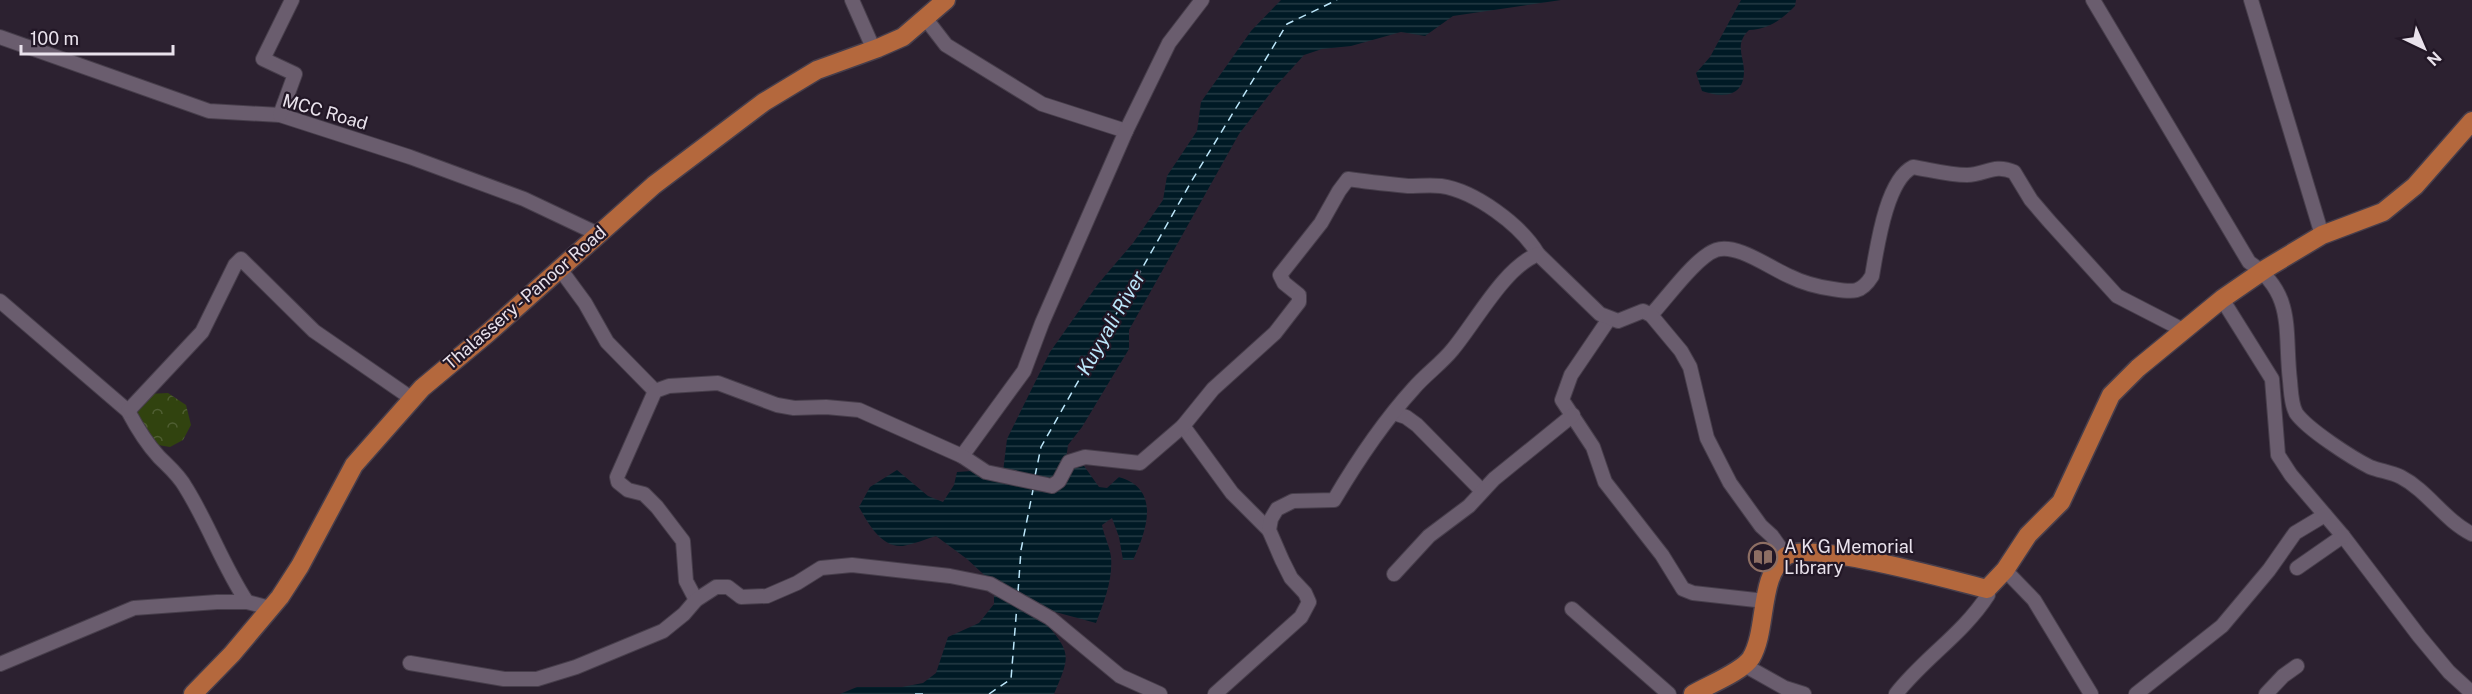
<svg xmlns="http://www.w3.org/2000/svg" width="2472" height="694" viewBox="0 0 2472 694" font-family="'Public Sans',sans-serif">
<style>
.forest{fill:url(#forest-crowns)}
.water{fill:url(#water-rules)}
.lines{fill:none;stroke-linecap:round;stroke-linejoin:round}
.ferry{stroke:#bce7fb;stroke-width:1.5;stroke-dasharray:8 6;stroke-linecap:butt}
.minor-casing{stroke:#473e4b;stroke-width:16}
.major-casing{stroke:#473e4b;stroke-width:21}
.minor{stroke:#6a5d6e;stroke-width:14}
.major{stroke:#b4683d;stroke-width:18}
.labels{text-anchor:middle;stroke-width:4.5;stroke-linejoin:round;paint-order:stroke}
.street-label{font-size:18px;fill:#e9e2ec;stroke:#221726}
.poi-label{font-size:18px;fill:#e9e2ec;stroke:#221726;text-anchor:start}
.water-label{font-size:20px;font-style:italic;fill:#bce7fb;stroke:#221726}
</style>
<defs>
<pattern id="forest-crowns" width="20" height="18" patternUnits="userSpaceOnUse" patternTransform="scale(1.5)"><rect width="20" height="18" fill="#31430f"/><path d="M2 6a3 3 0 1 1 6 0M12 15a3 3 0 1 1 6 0" fill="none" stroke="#4f5e32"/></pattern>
<pattern id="water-rules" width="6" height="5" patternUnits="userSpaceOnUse" patternTransform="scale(1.5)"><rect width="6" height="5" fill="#001a25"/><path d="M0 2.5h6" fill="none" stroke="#253b45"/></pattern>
</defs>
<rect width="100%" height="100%" fill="#2c2130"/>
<!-- forest -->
<path class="forest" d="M168 393 186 405 191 425 183 440 170 447 152 444 141 427 136 409 147 394Z"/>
<!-- water -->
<g class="water">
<path d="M1281 0H1561L1453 16 1425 36 1401 32 1351 46 1322 49 1304 55 1275 87 1239 134 1129 330V349L1082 427 1068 445 1066 459 1054 481 1003 472 1007 439 1050 352 1098 284 1133 243 1163 200 1167 176 1197 131 1201 102 1251 31Z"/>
<path d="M1741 0H1796L1795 6C1781 20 1769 29 1749 30 1734 44 1744 57 1744 71 1744 98 1721 98 1702 91L1696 73 1710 57Z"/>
<path d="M1084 466 1099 487 1107 488 1119 477C1161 489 1147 530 1133 560H1123L1119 537 1112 518 1102 525C1104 536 1110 547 1111 557 1113 580 1104 602 1096 623L1048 610 1045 622C1072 654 1070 656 1054 694H840L857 687H902L923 683 936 673 948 637 979 623 994 604V584L967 559 936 536C926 539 914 544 903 546 881 548 868 523 859 507L870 487 897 470 928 496 943 502 954 485 957 472 972 471 1054 490 1071 468Z"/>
</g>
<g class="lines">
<!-- ferry -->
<g class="ferry">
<path d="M1035 476 1041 447 1191 182 1287 24 1337 0"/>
<path d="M1018 592 1021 550 1033 490"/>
<path d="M915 694H924"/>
<path d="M989 694 1011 679 1017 605"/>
</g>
<!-- minor casing -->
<g class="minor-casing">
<g id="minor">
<path d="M852 0 874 50"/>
<path d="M2093 0 2249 262C2296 294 2284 331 2290 381 2291 391 2291 404 2296 413 2307 429 2352 458 2370 467 2380 471 2391 472 2401 477 2428 491 2444 520 2472 534"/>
<path d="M2251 0 2322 235"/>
<path d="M926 19 946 45 1042 104 1126 131"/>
<path d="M0 37 209 111 280 115 410 157 524 199 598 234"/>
<path d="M280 115 295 74 263 59 292 0"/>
<path d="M560 269 585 303 607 342 655 391"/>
<path d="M2222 299 2272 379 2278 455 2291 475 2343 536 2419 636 2449 672 2472 693"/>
<path d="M0 301 128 411C137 428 146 443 159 457 169 467 179 475 186 488 209 525 223 566 247 602"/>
<path d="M1651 315C1667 298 1696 257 1716 250 1737 243 1770 268 1789 276 1803 283 1818 287 1833 289 1852 292 1861 294 1872 276 1877 248 1886 180 1913 167 1931 170 1949 175 1967 175 1985 175 1994 163 2014 172L2031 200 2049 221 2117 296 2185 331"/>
<path d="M1609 319 1571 375 1562 400 1593 447 1605 482 1662 555 1683 589 1693 593 1765 601"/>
<path d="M128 411 202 332 235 265 241 259 314 331 411 398"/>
<path d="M1394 413 1406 417 1417 425 1482 491"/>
<path d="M1183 426 1232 493 1269 530"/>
<path d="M962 456 1024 371 1042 323 1126 131 1169 43 1202 0"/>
<path d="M2297 568 2343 536"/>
<path d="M2005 570 2034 600 2091 694"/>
<path d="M1394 574 1429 536 1469 506 1494 479 1573 415"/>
<path d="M696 600 686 581 683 541 657 507 644 494 628 490 618 482 617 477 655 391 669 386 718 383 777 405 794 408 826 407 859 410 962 456 986 472 1052 486 1059 481 1069 462 1085 457 1140 463 1183 426 1213 389 1275 333 1299 302V295L1284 283 1280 275 1321 223 1339 191 1348 179C1368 182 1388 184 1408 186 1419 186 1431 185 1441 186 1475 191 1521 225 1538 254"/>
<path d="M1572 609 1669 694"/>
<path d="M410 663 504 679H537L576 667 663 631 684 614 696 600 716 587H728L741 597 767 596 797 583 821 568 852 565 950 576 990 584 1050 618 1120 676 1160 694"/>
<path d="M0 664 134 608 217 602H247L270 608"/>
<path d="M1744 665 1785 688 1804 694"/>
<path d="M1215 694 1301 617 1309 602 1305 593 1291 578 1282 560 1269 530 1271 519 1277 509 1293 501 1334 500C1357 461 1384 421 1414 388 1426 374 1442 363 1453 349 1477 320 1504 268 1538 254L1600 314 1618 321 1643 311 1651 315 1681 351 1690 367 1707 438 1730 483 1761 526 1772 536 1786 556"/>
<path d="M1896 694C1924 658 1963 634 1988 595L1987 589"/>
<path d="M2136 694 2222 626 2269 570 2295 533 2325 515"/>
<path d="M2266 694 2283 676 2297 666"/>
</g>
</g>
<!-- major casing -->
<g class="major-casing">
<g id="major">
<path d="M193 694 232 654 280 597 300 566 354 465 422 388 488 333 654 185 764 102 817 70 878 48 903 37 946 0"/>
<path d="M1693 694C1708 685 1742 672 1751 658 1768 630 1758 576 1786 556 1810 540 1954 581 1987 589L2005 570 2028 535 2061 502 2111 395 2138 368 2222 299 2267 268 2322 235 2383 212 2415 186 2472 121"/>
</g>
</g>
<!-- minor -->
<use href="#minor" class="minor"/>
<!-- major -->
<use href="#major" class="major"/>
</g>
<!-- icons -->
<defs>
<g id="library-ring" transform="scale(1.5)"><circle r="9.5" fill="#221726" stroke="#8d6e63" stroke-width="1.5"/><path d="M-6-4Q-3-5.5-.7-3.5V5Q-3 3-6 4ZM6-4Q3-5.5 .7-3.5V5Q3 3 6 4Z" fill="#8d6e63"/></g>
</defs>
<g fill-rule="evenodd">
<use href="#library-ring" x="1763" y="557"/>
</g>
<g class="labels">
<!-- street labels -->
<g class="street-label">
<text transform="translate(325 112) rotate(16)" y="6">MCC Road</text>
<text transform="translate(525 298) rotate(-41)" y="6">Thalassery - Panoor Road</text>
</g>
<!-- poi labels -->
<g class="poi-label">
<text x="1784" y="553">A K G Memorial<tspan x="1784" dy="21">Library</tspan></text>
</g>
<!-- water labels -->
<g class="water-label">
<text transform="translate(1111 323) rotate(-60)" y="7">Kuyyali River</text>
</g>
</g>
<!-- north arrow -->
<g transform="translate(2424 48) rotate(136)" stroke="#221726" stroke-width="4.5" paint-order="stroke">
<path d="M0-4.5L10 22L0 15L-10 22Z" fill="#e9e2ec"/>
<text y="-9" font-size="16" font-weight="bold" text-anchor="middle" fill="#e9e2ec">N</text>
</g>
<!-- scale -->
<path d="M21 45v9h152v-9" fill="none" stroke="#e9e2ec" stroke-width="3"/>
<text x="30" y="45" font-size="18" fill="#e9e2ec" stroke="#221726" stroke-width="4.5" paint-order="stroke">100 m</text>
</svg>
